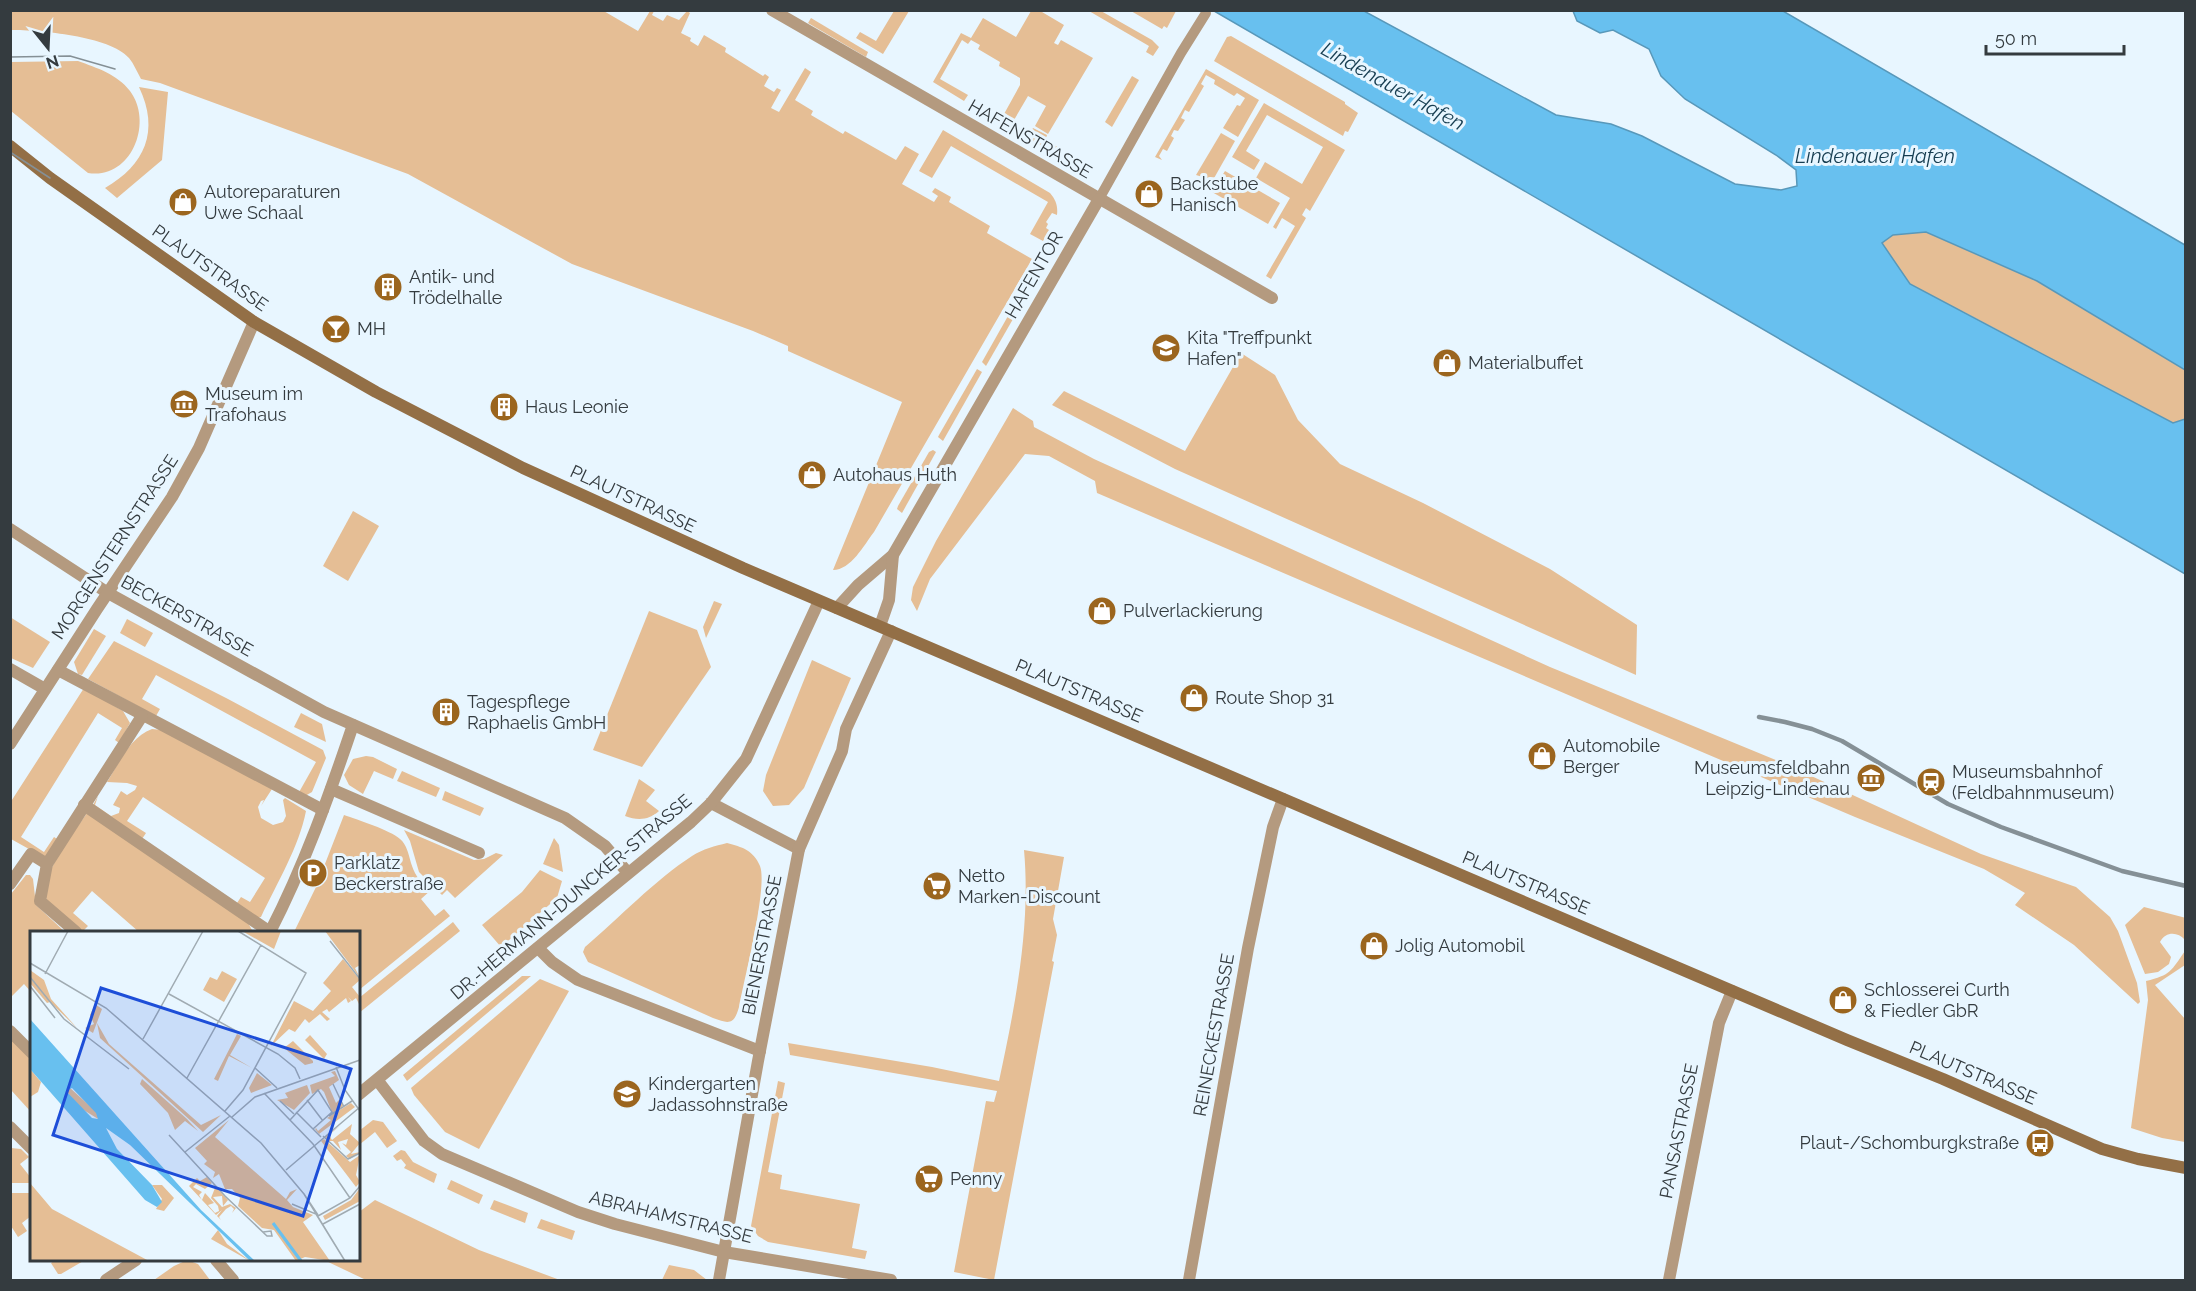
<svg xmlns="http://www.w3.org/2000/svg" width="2196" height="1291" viewBox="0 0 2196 1291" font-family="Raleway,sans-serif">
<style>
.green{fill:#e5be95}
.water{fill:#68c0ef;stroke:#5898ba;stroke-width:1.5}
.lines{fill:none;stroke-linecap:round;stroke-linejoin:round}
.pedestrian{stroke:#b49a7f;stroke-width:10}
.minor{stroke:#b49a7f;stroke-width:12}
.secondary{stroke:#936f46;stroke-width:12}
.tram{stroke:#859096;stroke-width:1.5}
.rail{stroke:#859096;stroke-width:4.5}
.labels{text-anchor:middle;stroke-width:6;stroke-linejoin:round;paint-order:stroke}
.street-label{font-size:18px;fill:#343b3f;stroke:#e8f6ff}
.poi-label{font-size:18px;fill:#343b3f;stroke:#e8f6ff;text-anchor:start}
.water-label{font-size:20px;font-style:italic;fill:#163d51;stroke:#e8f6ff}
.inset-river{fill:none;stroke:#68c0ef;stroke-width:3}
.inset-road{fill:none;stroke:#a0abb2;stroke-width:1.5}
.view{fill:#1d4ed8;fill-opacity:0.15;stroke:#1d4ed8;stroke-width:3}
.inset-edge{fill:none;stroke:#343b3f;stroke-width:3}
</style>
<rect width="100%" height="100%" fill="#e8f6ff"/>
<!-- green -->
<g class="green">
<path d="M11 10H602L638 31 650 11H654L652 15 663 21 667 15 679 20 687 11 690 13 681 33 691 38 690 41 698 46 704 35 726 48 725 52 763 76 765 74 769 77 764 86 774 92 777 88 781 90 771 108 779 112 805 68 811 72 795 100 813 111 811 115 843 134 845 131 896 160 905 146 919 154 902 184 934 202 938 196 932 192 935 188 951 197 949 202 990 226 987 233 1032 259 874 532C864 545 851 570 833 570L902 402 788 351V346L753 331 572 264 408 174 160 83 141 79C137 72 134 64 129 58 110 36 39 30 11 30Z"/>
<path d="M894 11H909L883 54 856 38 860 32 876 41Z"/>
<path d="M1031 11H1042V12L1064 25 1054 43 1058 45 1061 40 1093 58 1048 134 1035 126 1046 106 1028 96 1014 120 1004 114 1020 85V78L999 66 1000 62 978 49 980 45 971 40 968 44 962 40 940 79 968 95 964 101 933 82 961 33 971 38 983 18 1016 37Z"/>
<path d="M1089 11H1101L1152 40 1159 47 1153 56 1146 52 1149 46Z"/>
<path d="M1131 11H1176L1167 28 1164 26 1162 29Z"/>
<path d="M811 18 868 52 866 57 808 23Z"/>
<path d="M1231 36 1345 102V104L1358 113 1348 132 1345 131 1343 136 1214 61 1227 37Z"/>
<path d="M78 61C97 68 117 74 130 91 154 123 131 180 88 173L11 111V62Z"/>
<path d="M1206 69 1259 100 1238 137 1223 128 1237 105 1240 106 1245 98 1237 93 1234 96 1214 84 1215 80 1206 75 1201 84 1204 86 1189 112 1185 110 1181 118 1185 120 1178 131 1174 130 1171 136 1174 138 1167 151 1163 149 1159 156 1162 160 1155 157Z"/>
<path d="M1132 76 1139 80 1112 127 1105 122Z"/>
<path d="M139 87 168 92 162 160 117 198 105 188C145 165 160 131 139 87Z"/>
<path d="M1264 103 1345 150 1310 211 1306 208 1302 215 1306 218 1271 279 1266 276 1295 226 1282 218 1276 229 1273 227 1290 198 1256 178 1265 162 1302 184 1323 147 1267 115 1246 151 1260 160 1254 170 1232 157Z"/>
<path d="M1033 128 1047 135 1045 141 1062 149 1059 156 1027 138Z"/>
<path d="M943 130 1050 193C1056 200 1058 206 1057 215L1052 213 1046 222 1048 224 1046 228 1049 230 1043 241 1030 234 1048 202 951 146 932 178 919 171Z"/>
<path d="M1221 133 1235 141 1213 180 1196 175Z"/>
<path d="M1225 171 1280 203 1268 224 1212 192Z"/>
<path d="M1838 224 1926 232 2037 281 2185 370V419L2173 423 1962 311 1969 328 1827 233Z"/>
<path d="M1008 316 1013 319 986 366 982 362Z"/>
<path d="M1241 353 1275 375 1298 420 1340 464 1423 503 1550 569 1637 625 1636 675 1175 469 1052 405 1064 391 1185 451Z"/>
<path d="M977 369 982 372 943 441 938 437 939 435Z"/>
<path d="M1013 408 1033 421 1034 427 1094 459 1550 667 1783 763 1981 854 2076 887 2110 917 2118 931 2137 983 2140 1002 2138 1004 2074 945 2015 905 2025 893 1984 869 1855 817 1615 715 1097 493 1095 481 1049 456 1025 454 930 579 917 611 911 600 913 587 936 541Z"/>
<path d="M933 450 936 452 902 513 897 509 898 506 929 452Z"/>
<path d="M353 511 379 526 348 581 323 566Z"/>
<path d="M714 601 722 604 706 638 703 627Z"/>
<path d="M649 611 697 630 711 667 642 767 593 750Z"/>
<path d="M10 617 50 642 33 668 11 658Z"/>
<path d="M127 619 153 633 145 647 120 633Z"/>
<path d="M94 629 106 636 82 675 78 674 74 662Z"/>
<path d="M114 641 228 699 323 750 326 758 312 792 305 796 298 794 316 762 156 675 142 699 160 709 156 716 88 679Z"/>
<path d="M812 660 851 678 804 788 789 805 773 806 763 791 766 775Z"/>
<path d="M84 688 123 711 130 723 119 743 115 740 122 728 98 713 21 837 44 852 54 837 57 839 45 858 11 839 10 803Z"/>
<path d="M301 713 322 724 326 742 294 727Z"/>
<path d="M152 729 162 730 272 789 261 806 264 800 261 801 258 807 261 818 273 825 283 822 286 816 283 800 285 798 306 811C299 847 277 883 261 917L257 918 237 903 241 897 250 902 265 878 143 797 127 821 146 833 142 839 93 805 98 796 95 805 111 816 119 813 120 808 113 805 121 791 127 795 135 790 137 786 127 783 107 782C119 763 130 737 152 729Z"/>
<path d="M366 756 373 757 397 769 393 779 374 771 363 794 349 785 344 775 353 759Z"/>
<path d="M402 771 440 788 436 797 397 781Z"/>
<path d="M639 779 655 790 646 801 659 811C649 820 638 821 625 816Z"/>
<path d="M445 791 484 808 480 816 442 800Z"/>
<path d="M87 813 248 923 252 930 251 932H139L92 891 73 913 88 926 82 932 47 900C37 878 75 831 87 813Z"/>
<path d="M344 815C358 820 390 830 400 839 414 851 405 873 431 890L421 899 435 916 444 909 450 916 359 990 358 932H294L316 887Z"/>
<path d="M404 830 474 860 484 859 496 853 503 855 455 898 447 890 442 895 419 872 410 841Z"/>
<path d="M554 838 559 845 563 872 543 864Z"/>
<path d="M727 843C742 847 753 850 760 866 768 886 744 981 739 1007 734 1025 729 1024 713 1018L588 962 583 952 585 947C619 918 655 880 692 856 703 849 715 846 727 843Z"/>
<path d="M1024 850 1064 857 1053 919 1057 935 1052 961 1054 962 994 1280 954 1272 986 1101 994 1102 997 1091 790 1055 788 1043 932 1067 999 1081C1015 1006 1031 927 1024 850Z"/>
<path d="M540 870 562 881 557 898 501 947 482 925 522 892Z"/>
<path d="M26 875H30L33 879 36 905 65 932H32L31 992 24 984 11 997V894Z"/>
<path d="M2144 907 2186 918 2185 940C2178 932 2166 931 2160 942L2171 957 2169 964 2158 972 2145 974 2125 925Z"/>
<path d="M453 922 460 931 359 1013V998Z"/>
<path d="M2185 951V965L2155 985 2185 1019V1142L2162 1138 2131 1128 2148 1000 2146 981C2171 975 2171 971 2185 951Z"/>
<path d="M522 976H531L407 1081 403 1075Z"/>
<path d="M540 979 569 991 479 1149 445 1132 414 1095 411 1088Z"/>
<path d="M10 1036 31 1058V1112L11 1090Z"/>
<path d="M778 1081 785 1083 768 1172 782 1175 780 1189 860 1204 852 1248 867 1251 865 1259 768 1242 758 1236 751 1226Z"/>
<path d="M373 1120 383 1122 397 1141 387 1148 375 1132 359 1145V1131Z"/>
<path d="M11 1148 21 1149 29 1157 20 1164 31 1178V1183H11Z"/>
<path d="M401 1150 405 1151 413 1162 437 1174 434 1183 404 1168 406 1165 401 1159 397 1161 393 1156Z"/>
<path d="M451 1180 483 1195 479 1204 447 1189Z"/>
<path d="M10 1193H31V1216L22 1223 27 1231 18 1237 11 1226Z"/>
<path d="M375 1200 479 1250 560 1280H366L324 1260H358L359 1212Z"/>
<path d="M494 1200 528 1213 525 1223 490 1209Z"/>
<path d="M541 1219 575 1231 572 1240 537 1228Z"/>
<path d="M55 1260H85L61 1274H58L51 1263Z"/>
<path d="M187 1260 198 1264 210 1280H154L174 1266Z"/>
<path d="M669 1265 694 1270 707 1280H662Z"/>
</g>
<!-- water -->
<path class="water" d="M1214 11H1364L1556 115 1611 124 1642 136 1735 184 1781 190 1797 186 1796 170 1776 155 1685 99 1661 76 1649 49 1613 30 1600 33 1577 21 1573 11H1783L2185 245V370L2037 281 1926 232 1893 235 1882 243 1910 284 2173 423 2185 419V574Z"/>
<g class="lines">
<!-- pedestrian -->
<path class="pedestrian" d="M1099 199 1181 53 1206 13"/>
<!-- minor -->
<g class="minor">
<path d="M772 10 1272 298"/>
<path d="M10 529 108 593 324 712 565 818 605 846 628 873"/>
<path d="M837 608 858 585 893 555 1099 199"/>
<path d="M880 626 889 600 893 555"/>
<path d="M10 669 45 689"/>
<path d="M58 670 323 810"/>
<path d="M10 744 97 609 172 497 199 448 254 322"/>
<path d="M331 789 479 853"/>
<path d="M711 803 799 849"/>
<path d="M84 805 270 932"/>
<path d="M10 884 31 854 47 864"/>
<path d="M76 932 40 901 47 864 142 716"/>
<path d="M270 932C304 866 329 796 353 725"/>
<path d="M538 948 552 962 578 980 760 1051"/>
<path d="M10 1031 32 1053"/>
<path d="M378 1081 424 1141 442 1154 578 1212 615 1224 724 1252 891 1280"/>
<path d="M358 1095 691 822 711 803 746 759 819 601"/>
<path d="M10 1127 32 1149"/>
<path d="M216 1260 233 1280"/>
<path d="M106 1280 136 1260"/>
<path d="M719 1280 758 1061 799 849 842 751 846 729 891 631"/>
<path d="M1189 1280 1248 948 1273 827 1283 799"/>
<path d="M1669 1280 1719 1023 1732 991"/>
</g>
<!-- secondary -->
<path class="secondary" d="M10 146 50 178 254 322 376 392 523 468 743 568 1847 1040 1943 1079 2102 1149 2138 1159 2186 1168"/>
<!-- tram -->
<g class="tram">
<path d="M10 57 70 56 115 69"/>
<path d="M10 152 50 178"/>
</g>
<!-- rail -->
<path class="rail" d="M1759 717 1785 722 1812 729 1842 741 1948 804 2001 827 2122 871 2186 886"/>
</g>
<!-- icons -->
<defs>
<g id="shop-disc" transform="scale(1.5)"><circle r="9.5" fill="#9b651e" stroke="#e8f6ff"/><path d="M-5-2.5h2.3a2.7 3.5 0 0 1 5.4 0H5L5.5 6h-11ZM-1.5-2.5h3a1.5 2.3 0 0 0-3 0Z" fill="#fff"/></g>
<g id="building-disc" transform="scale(1.5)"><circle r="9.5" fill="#9b651e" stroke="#e8f6ff"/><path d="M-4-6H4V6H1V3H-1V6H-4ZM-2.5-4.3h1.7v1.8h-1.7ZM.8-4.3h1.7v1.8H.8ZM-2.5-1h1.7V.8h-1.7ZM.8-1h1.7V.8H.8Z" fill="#fff"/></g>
<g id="bar-disc" transform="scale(1.5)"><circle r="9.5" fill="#9b651e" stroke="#e8f6ff"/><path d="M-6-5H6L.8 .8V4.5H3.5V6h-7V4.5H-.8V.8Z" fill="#fff"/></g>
<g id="school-disc" transform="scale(1.5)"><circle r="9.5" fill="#9b651e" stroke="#e8f6ff"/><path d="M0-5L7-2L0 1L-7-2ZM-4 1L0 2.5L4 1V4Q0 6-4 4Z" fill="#fff"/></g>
<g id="museum-disc" transform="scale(1.5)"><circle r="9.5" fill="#9b651e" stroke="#e8f6ff"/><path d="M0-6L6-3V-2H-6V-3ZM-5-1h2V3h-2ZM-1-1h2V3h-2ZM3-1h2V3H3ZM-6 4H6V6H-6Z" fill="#fff"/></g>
<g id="station-disc" transform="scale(1.5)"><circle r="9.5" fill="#9b651e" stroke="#e8f6ff"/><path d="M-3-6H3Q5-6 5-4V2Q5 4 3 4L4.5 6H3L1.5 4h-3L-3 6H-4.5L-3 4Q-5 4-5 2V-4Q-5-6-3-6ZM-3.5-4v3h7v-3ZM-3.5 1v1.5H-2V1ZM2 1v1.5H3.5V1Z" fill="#fff"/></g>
<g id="parking-disc" transform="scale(1.5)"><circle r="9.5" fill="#9b651e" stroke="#e8f6ff"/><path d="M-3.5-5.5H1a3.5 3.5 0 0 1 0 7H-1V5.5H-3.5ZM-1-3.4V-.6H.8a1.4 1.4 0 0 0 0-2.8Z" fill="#fff"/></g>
<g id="supermarket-disc" transform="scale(1.5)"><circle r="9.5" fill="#9b651e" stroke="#e8f6ff"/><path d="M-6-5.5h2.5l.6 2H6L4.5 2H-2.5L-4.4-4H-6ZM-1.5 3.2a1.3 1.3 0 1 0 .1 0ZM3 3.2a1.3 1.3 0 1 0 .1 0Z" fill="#fff"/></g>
<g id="bus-disc" transform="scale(1.5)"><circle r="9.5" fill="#9b651e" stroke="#e8f6ff"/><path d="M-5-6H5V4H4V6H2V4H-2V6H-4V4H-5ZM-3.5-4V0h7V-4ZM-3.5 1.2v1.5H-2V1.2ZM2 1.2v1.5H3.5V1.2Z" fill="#fff"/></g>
</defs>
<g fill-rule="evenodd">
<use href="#shop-disc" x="1149" y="194"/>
<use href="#shop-disc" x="183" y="202"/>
<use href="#building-disc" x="388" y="287"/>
<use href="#bar-disc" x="336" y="329"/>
<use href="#school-disc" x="1166" y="348"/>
<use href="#shop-disc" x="1447" y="363"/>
<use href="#museum-disc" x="184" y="404"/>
<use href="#building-disc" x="504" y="407"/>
<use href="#shop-disc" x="812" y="475"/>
<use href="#shop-disc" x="1102" y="611"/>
<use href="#shop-disc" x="1194" y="698"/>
<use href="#building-disc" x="446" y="712"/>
<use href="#shop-disc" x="1542" y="756"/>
<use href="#museum-disc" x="1871" y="778"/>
<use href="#station-disc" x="1931" y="782"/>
<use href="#parking-disc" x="313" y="873"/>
<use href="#supermarket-disc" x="937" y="886"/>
<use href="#shop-disc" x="1374" y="946"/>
<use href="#shop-disc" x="1843" y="1000"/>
<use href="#school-disc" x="627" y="1094"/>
<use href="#bus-disc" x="2040" y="1143"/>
<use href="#supermarket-disc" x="929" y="1179"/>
</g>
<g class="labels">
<!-- street labels -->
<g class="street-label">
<text transform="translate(1030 139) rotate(30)" y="6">HAFENSTRASSE</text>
<text transform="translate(210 268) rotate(35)" y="6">PLAUTSTRASSE</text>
<text transform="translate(1034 275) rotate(-60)" y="6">HAFENTOR</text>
<text transform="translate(633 499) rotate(25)" y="6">PLAUTSTRASSE</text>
<text transform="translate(115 547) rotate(-57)" y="6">MORGENSTERNSTRASSE</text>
<text transform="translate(187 616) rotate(29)" y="6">BECKERSTRASSE</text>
<text transform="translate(1079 691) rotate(23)" y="6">PLAUTSTRASSE</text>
<text transform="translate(1526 883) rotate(23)" y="6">PLAUTSTRASSE</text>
<text transform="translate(571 897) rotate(-40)" y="6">DR.-HERMANN-DUNCKER-STRASSE</text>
<text transform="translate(762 945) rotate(-79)" y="6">BIENERSTRASSE</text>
<text transform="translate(1214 1035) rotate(-80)" y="6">REINECKESTRASSE</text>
<text transform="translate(1973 1073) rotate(23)" y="6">PLAUTSTRASSE</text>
<text transform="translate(1679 1131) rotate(-79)" y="6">PANSASTRASSE</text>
<text transform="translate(671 1217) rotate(14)" y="6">ABRAHAMSTRASSE</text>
</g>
<!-- poi labels -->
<g class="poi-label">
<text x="1170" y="190">Backstube<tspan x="1170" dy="21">Hanisch</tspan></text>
<text x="204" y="198">Autoreparaturen<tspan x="204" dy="21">Uwe Schaal</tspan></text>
<text x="409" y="283">Antik- und<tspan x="409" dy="21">Trödelhalle</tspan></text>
<text x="357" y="335">MH</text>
<text x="1187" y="344">Kita "Treffpunkt<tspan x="1187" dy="21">Hafen"</tspan></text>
<text x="1468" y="369">Materialbuffet</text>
<text x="205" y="400">Museum im<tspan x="205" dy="21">Trafohaus</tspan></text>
<text x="525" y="413">Haus Leonie</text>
<text x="833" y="481">Autohaus Huth</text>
<text x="1123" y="617">Pulverlackierung</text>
<text x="1215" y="704">Route Shop 31</text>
<text x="467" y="708">Tagespflege<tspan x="467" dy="21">Raphaelis GmbH</tspan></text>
<text x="1563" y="752">Automobile<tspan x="1563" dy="21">Berger</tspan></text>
<text x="1850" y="774" text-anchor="end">Museumsfeldbahn<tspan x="1850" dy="21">Leipzig-Lindenau</tspan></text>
<text x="1952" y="778">Museumsbahnhof<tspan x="1952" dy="21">(Feldbahnmuseum)</tspan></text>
<text x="334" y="869">Parklatz<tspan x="334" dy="21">Beckerstraße</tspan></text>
<text x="958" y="882">Netto<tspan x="958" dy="21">Marken-Discount</tspan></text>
<text x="1395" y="952">Jolig Automobil</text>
<text x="1864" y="996">Schlosserei Curth<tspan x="1864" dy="21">&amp; Fiedler GbR</tspan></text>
<text x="648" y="1090">Kindergarten<tspan x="648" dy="21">Jadassohnstraße</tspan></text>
<text x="2019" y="1149" text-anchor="end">Plaut-/Schomburgkstraße</text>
<text x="950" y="1185">Penny</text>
</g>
<!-- water labels -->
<g class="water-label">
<text transform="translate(1393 86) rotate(29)" y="7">Lindenauer Hafen</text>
<text x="1875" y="163">Lindenauer Hafen</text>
</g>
</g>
<!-- overview -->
<g transform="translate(30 931)">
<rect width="330" height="330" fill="#e8f6ff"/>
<path d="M212 0H251L244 18ZM295 0H330V34L325 37 330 47ZM313 28 330 49 322 56 330 66V75L326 67 322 70 318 66 321 70 318 72 316 67 299 81 297 78 292 81 300 88 297 90 290 83 279 92 275 88 265 101 259 98 241 115 264 70 283 80 301 60 293 52ZM0 39 14 49 21 68 47 97 20 71 17 72 0 52ZM192 40 207 48 194 71 173 59 180 46 187 49ZM65 73 72 78 63 102 55 97 64 93 60 84ZM67 92 79 113 171 194 191 184 173 201 70 107ZM207 103 211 105 200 124 222 137 199 125 188 150 184 148ZM280 104 297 123 294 128 275 109ZM263 110 283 130V132L275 134 254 117ZM0 138 11 151 8 161 0 166ZM305 140 309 149 299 156 306 172 310 168 313 175 303 184 294 161 291 158 282 163 280 154 305 145 301 141ZM227 142 242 154 221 162 219 157ZM112 148 157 188 168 200 155 190 145 199 138 182 110 153ZM277 154 280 162 264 179 247 169 258 167 255 162ZM39 156 61 176 62 173 73 191 52 178 36 160ZM321 172 325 176 289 203 285 198 296 188 286 197 288 200 301 189 297 187ZM199 189 185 206 256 268 260 261 267 258 257 269 263 276 283 284 273 291 300 330 275 326 266 330 244 299 232 297 208 275 210 267 202 258H195L189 243 183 247 185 241 174 233 177 230 165 217ZM322 193 320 203 330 212 321 223 330 221 320 228 316 225 321 221 312 212 316 214 318 208 308 211 311 219 303 210H299L295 206 311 194 299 204 302 209ZM294 208 320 231 330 224 326 244 330 251 326 256 291 210ZM177 246 182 252 175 258 166 253 163 256 172 261 169 264 172 269 175 262 184 272 178 274 185 282 189 280 188 275 181 267 185 257 183 253 198 269 193 275 192 265 183 266 192 276 200 273 206 277 202 282 204 278 201 275 196 278 189 286 191 289 187 285 192 279 186 284 159 255 167 247 170 250ZM0 252 22 278 119 330H0ZM122 254H132L144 267 134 280 126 278 132 268ZM330 257V270L295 289 293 285 321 269ZM188 299 197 313 220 330 181 308Z" fill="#e5be95"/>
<path d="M0 88 171 279 225 330H220L100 214 76 197 87 218 122 254 132 271 127 276 115 269 0 138ZM42 157 66 182 68 188 62 187 36 160Z" fill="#68c0ef" fill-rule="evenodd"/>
<path class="inset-river" d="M243 292 271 330"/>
<path class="inset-road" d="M300 10 330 48M0 32 76 77 231 212 274 263 315 330M15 43 38 0M0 46 34 88 99 138M0 55 25 87M139 63 248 123 265 137 270 148M113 108 173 0M306 136 315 159 330 180M225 137 247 157M157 147 231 14M303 153 314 176M234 162 283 213 320 267M277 169 293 190M250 170 264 183M195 180 213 159 276 42 208 0M266 181 291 206M299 185 322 170M202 186 225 166 330 129M260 189 288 159 302 181 283 198M139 204 195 265 237 305H242L241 300 233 301M293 205 318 228 330 222M155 221 200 185M256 239 330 176M274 263 288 284M262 273 286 283 315 330M288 285 320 267 330 255M293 293 330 273"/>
<path class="view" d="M71 57 321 138 273 285 23 204Z"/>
<rect width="330" height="330" class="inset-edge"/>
</g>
<!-- border -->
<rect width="2196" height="1291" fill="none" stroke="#343b3f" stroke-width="24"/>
<!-- north arrow -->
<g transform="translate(48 48) rotate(162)" stroke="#e8f6ff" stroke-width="4.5" paint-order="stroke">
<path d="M0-4.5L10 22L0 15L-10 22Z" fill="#343b3f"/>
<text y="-9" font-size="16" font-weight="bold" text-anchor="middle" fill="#343b3f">N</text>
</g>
<!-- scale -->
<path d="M1986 45v9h138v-9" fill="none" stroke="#343b3f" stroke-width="3"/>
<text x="1995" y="45" font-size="18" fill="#343b3f" stroke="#e8f6ff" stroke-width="4.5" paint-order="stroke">50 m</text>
</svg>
